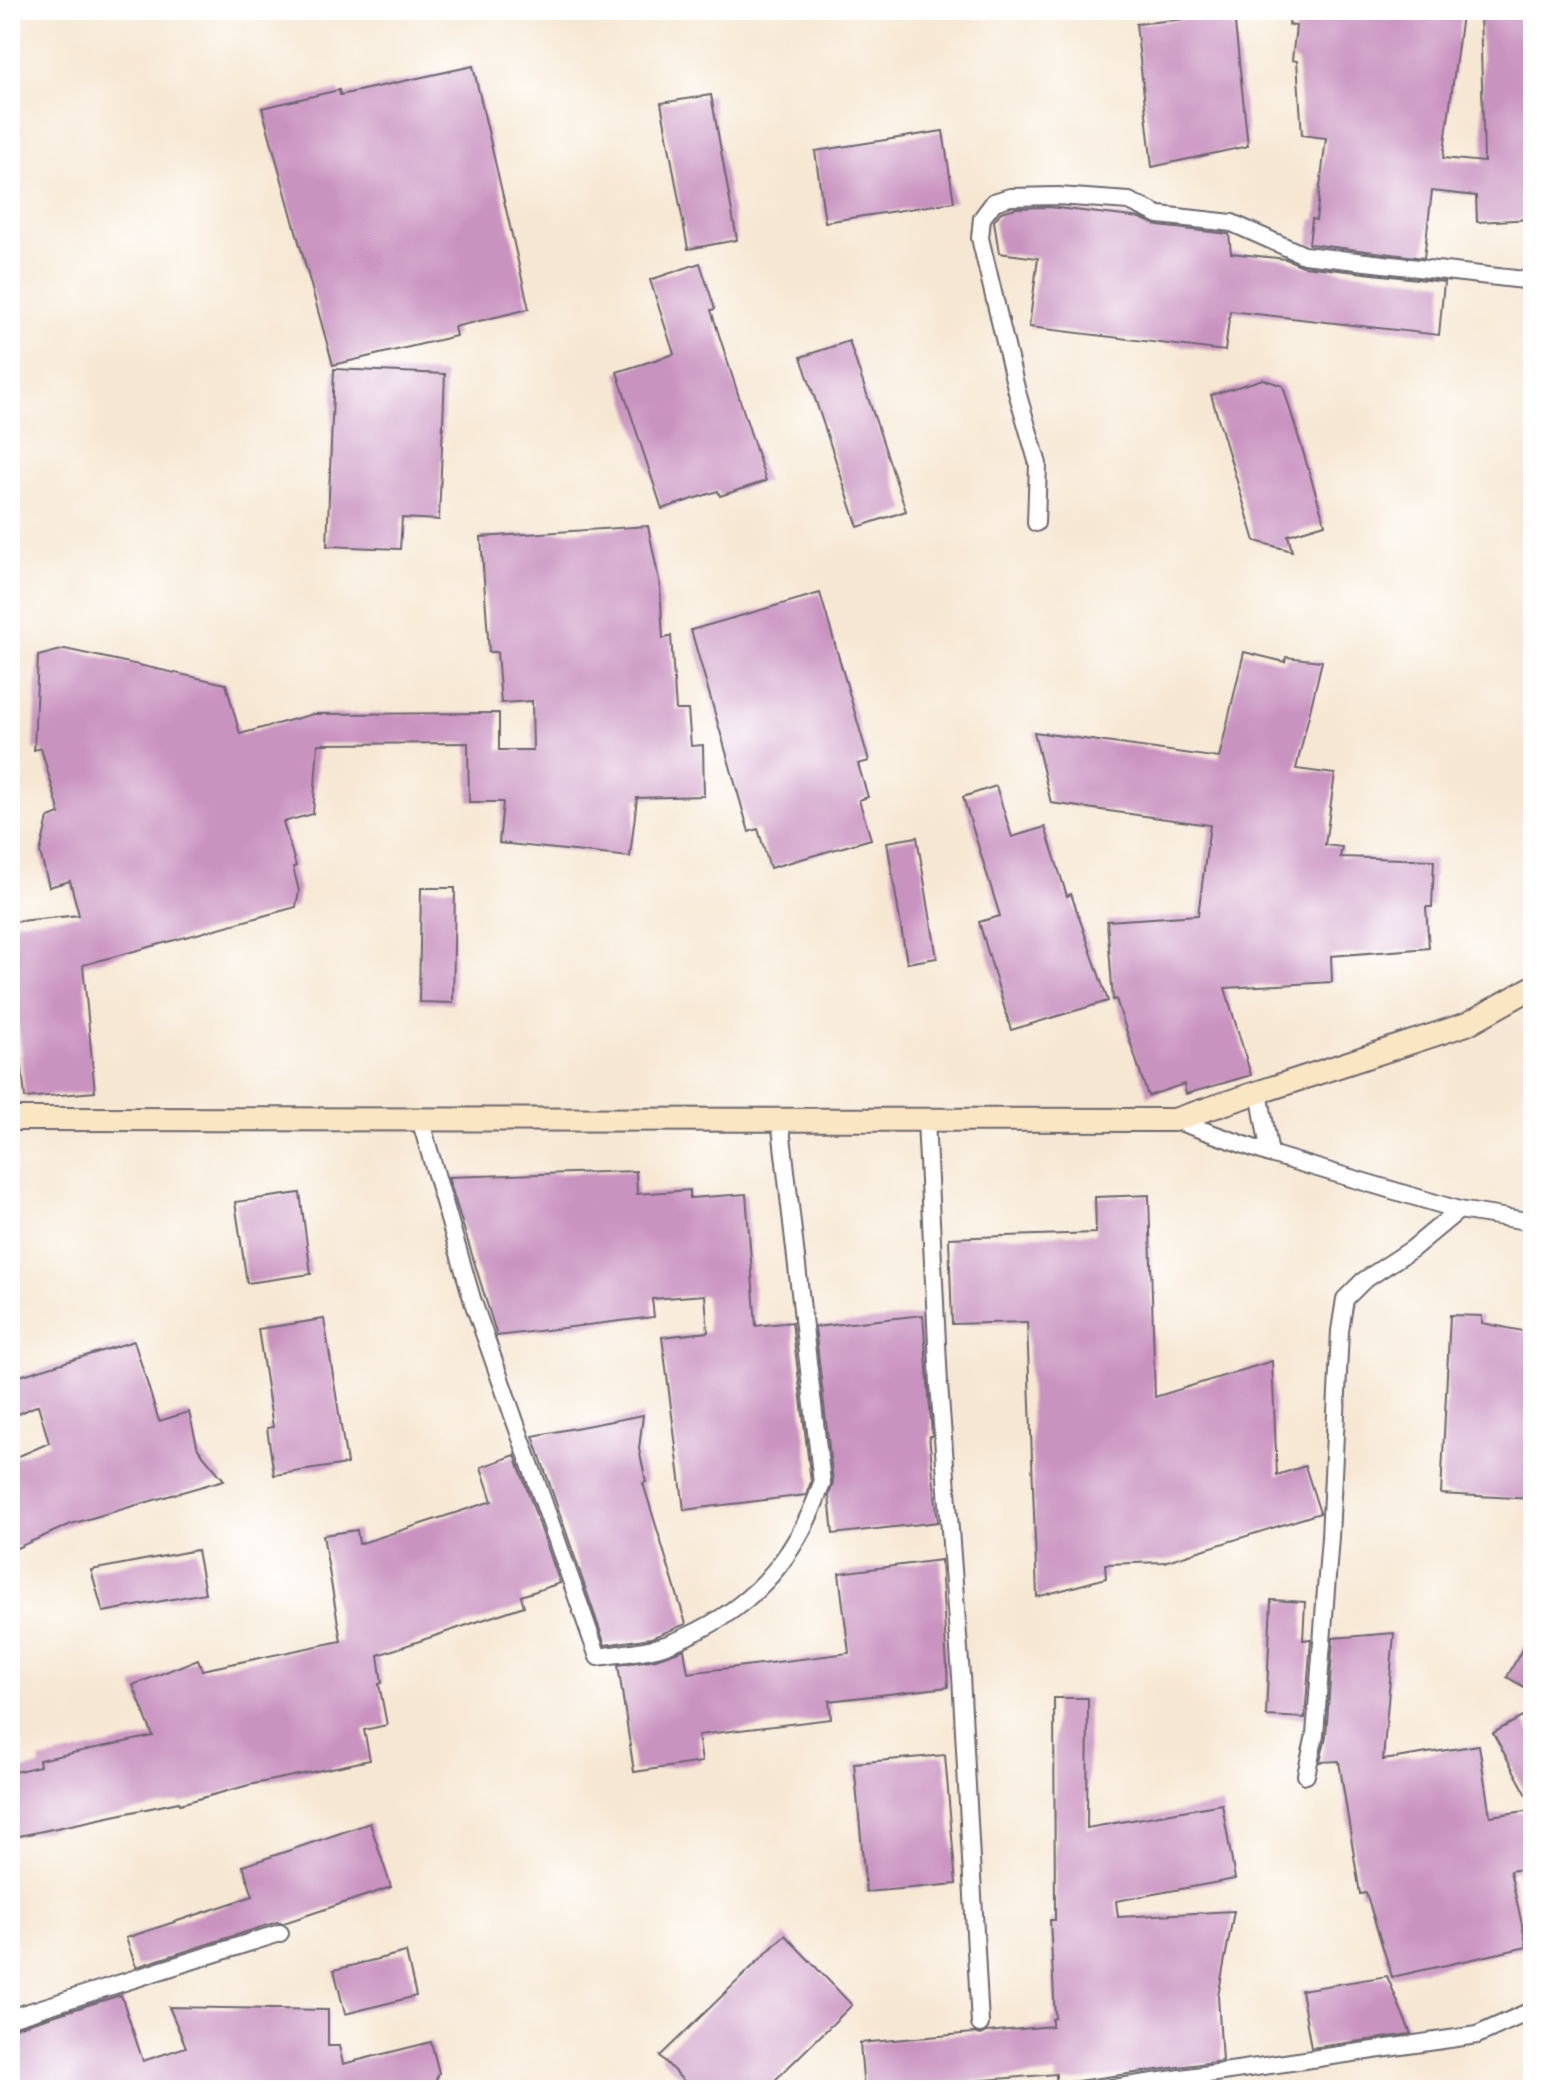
<svg xmlns="http://www.w3.org/2000/svg" width="1543" height="2100" viewBox="0 0 1543 2100" font-family="Dekko,sans-serif">
<style>
.building{fill:#c993c0}
.lines{fill:none;stroke-linecap:round;stroke-linejoin:round}
.street-casing{stroke:#6c6770;stroke-width:20}
.secondary-casing{stroke:#6c6770;stroke-width:26}
.street{stroke:#fff;stroke-width:16}
.secondary{stroke:#fbe6c3;stroke-width:22}
</style>
<rect width="100%" height="100%" fill="#fff"/>
<filter id="ink" filterUnits="userSpaceOnUse"><feTurbulence type="fractalNoise" baseFrequency=".0125" numOctaves="2"/><feDisplacementMap in="SourceGraphic" scale="16" xChannelSelector="R" yChannelSelector="G"/><feConvolveMatrix kernelMatrix="1 2 1 2 8 2 1 2 1" color-interpolation-filters="sRGB"/></filter>
<filter id="wash" filterUnits="userSpaceOnUse"><feTurbulence type="fractalNoise" baseFrequency=".006" numOctaves="4" result="noise"/><feDisplacementMap in="SourceGraphic" scale="32" xChannelSelector="R" yChannelSelector="G"/><feGaussianBlur stdDeviation="1.8" result="paint"/><feColorMatrix in="noise" values="0 0 0 0 0 0 0 0 0 0 0 0 0 0 0 0 0 1.4 0 .05"/><feComposite in="paint" operator="in"/></filter>
<g filter="url(#wash)">
<rect width="100%" height="100%" fill="#f6e7d2"/>
<g id="blocks">
<!-- building -->
<g class="building">
<path d="M1291 10H1420L1462 15 1443 158 1484 162 1480 10H1533V219L1477 222 1476 196 1432 191 1424 258 1309 244 1312 219 1316 220 1326 138 1302 135 1297 61 1292 60 1296 26 1289 25Z"/>
<path d="M1234 14 1248 146 1152 167 1136 24Z"/>
<path d="M473 66 529 309 454 327 456 336 333 365 262 108 339 90 340 95Z"/>
<path d="M711 95 737 240 688 249 661 103Z"/>
<path d="M943 131 954 202 825 222 815 151Z"/>
<path d="M1049 207 1140 218 1158 226 1229 234 1231 253 1286 259 1303 266 1444 282 1439 335 1230 311 1225 351 1029 327 1038 258 999 253 994 221 1001 212 1016 208Z"/>
<path d="M700 263 715 309 711 310 766 481 720 496 718 491 662 509 617 372 674 354 650 280Z"/>
<path d="M849 341 906 511 858 527 801 357Z"/>
<path d="M334 369 445 374 439 520 402 518 400 549 327 546Z"/>
<path d="M1263 379 1283 386 1325 524 1288 535 1292 551 1255 541 1211 395Z"/>
<path d="M648 526 660 585 663 639 671 636 676 710H688L691 746 703 745 704 796 637 798 630 857 499 843 503 802H469L468 743 318 744 313 814 283 822 296 866 293 867 299 891 296 907 83 965 95 1092 25 1098 13 973H10V922L79 915 70 881 49 887 40 852 48 818 60 814 41 748 34 750 38 656 65 649 226 684 240 734 313 714 499 713V750H533L532 701 501 703 497 652H489L481 537Z"/>
<path d="M820 593 869 761 858 764 868 797 859 800 871 839 770 868 758 829 749 832 691 630Z"/>
<path d="M1244 652 1285 662 1286 657 1322 661 1296 769 1335 774 1325 845 1342 847 1340 857 1434 860 1432 907H1426L1429 948 1331 956 1332 982 1225 988 1251 1075 1186 1094 1184 1084 1148 1096 1116 999 1113 1000 1107 921 1198 915 1210 825 1051 803 1034 732 1219 758Z"/>
<path d="M996 786 1012 837 1045 827 1067 896 1071 894 1108 1001 1011 1030 979 922 1000 916 963 797Z"/>
<path d="M917 837 937 958 907 963 887 842Z"/>
<path d="M421 888H455L453 1003 419 1002Z"/>
<path d="M636 1171 637 1194 690 1190V1198L746 1194 756 1326 792 1322 811 1482 806 1495 684 1510 662 1337 708 1332 705 1295 652 1299 654 1317 497 1336 448 1177Z"/>
<path d="M300 1193 311 1274 247 1283 235 1202Z"/>
<path d="M1149 1195 1155 1397 1272 1361 1277 1475 1305 1466 1320 1513 1164 1562 1105 1564 1106 1578 1037 1597 1027 1322 952 1324 949 1238 1096 1233 1095 1197Z"/>
<path d="M923 1315 932 1436H929L938 1522 833 1534 829 1496 833 1482 815 1327Z"/>
<path d="M1450 1315 1482 1316V1323L1533 1333V1499L1441 1494Z"/>
<path d="M324 1319 347 1464 274 1475 267 1428 273 1427 258 1329Z"/>
<path d="M134 1341 159 1421 189 1412 198 1449 224 1480 71 1524 10 1551V1460L49 1443 38 1405 10 1418V1379Z"/>
<path d="M643 1415 639 1449 646 1482 643 1483 686 1624 651 1638 605 1645 533 1436Z"/>
<path d="M515 1455 560 1583 521 1596 524 1606 378 1655 382 1683 379 1684 387 1725 364 1730 370 1760 249 1785 180 1804 179 1802 10 1838V1773L40 1766 39 1760 153 1736 133 1685 198 1659 202 1670 341 1641 323 1535 357 1530 359 1544 492 1501 481 1467Z"/>
<path d="M197 1550 205 1593 103 1612 91 1570Z"/>
<path d="M941 1560 948 1687 829 1701 831 1719 698 1735 702 1762 634 1772 618 1665 656 1659 684 1649 688 1673 849 1653 839 1573Z"/>
<path d="M1271 1600 1305 1602 1303 1640 1311 1639 1305 1718 1266 1716Z"/>
<path d="M1533 1629V1692L1507 1677Z"/>
<path d="M1394 1633 1383 1760 1479 1745 1490 1816 1533 1810V1867L1510 1871 1527 1947 1392 1977 1366 1893 1360 1894 1339 1761 1320 1762 1326 1736 1333 1638Z"/>
<path d="M1054 1698H1088L1087 1828 1222 1804 1235 1879 1116 1901 1118 1917 1234 1911 1218 1996 1222 2061 1056 2084V2074L864 2090 860 2043 974 2033 981 2035 987 2032 1052 2026V2019L1055 2018 1050 1920H1055Z"/>
<path d="M1522 1717 1533 1737V1806L1493 1733Z"/>
<path d="M945 1755 956 1884 866 1892 854 1763Z"/>
<path d="M370 1823 391 1887 284 1923 277 1922 136 1967 126 1938 253 1896 243 1866Z"/>
<path d="M785 1935 852 2005 765 2090H692L660 2056Z"/>
<path d="M406 1952 416 1996 345 2014 334 1970Z"/>
<path d="M1387 1976 1411 2034 1311 2048 1301 1990Z"/>
<path d="M121 1995 143 2061 186 2047 169 2007 328 2010V2046H339L343 2064 431 2042 439 2073 432 2090H10V2029Z"/>
</g>
</g>
</g>
<g filter="url(#ink)">
<use href="#blocks" fill-opacity="0" stroke="#6c6770" stroke-width="2"/>
<g class="lines">
<!-- street casing -->
<g class="street-casing">
<g id="street">
<path d="M1036 523 1038 464 1017 392 980 238 982 218 994 202 1010 197 1058 196 1129 201 1159 215 1232 223 1304 255 1533 281"/>
<path d="M1259 1092 1270 1154"/>
<path d="M420 1119 473 1302 598 1657C621 1653 649 1652 671 1643 748 1613 796 1561 822 1483L780 1119"/>
<path d="M926 1120 939 1384 961 1676 980 2024"/>
<path d="M1174 1120 1270 1154 1459 1210 1533 1222"/>
<path d="M1306 1775 1315 1735 1330 1537 1340 1331 1345 1299 1363 1281 1412 1249 1459 1210"/>
<path d="M10 2018 280 1933"/>
<path d="M1099 2090 1477 2035 1533 2010"/>
</g>
</g>
<!-- secondary casing -->
<g class="secondary-casing">
<path id="secondary" d="M10 1119 1174 1120 1467 1024 1533 987"/>
</g>
<!-- street -->
<use href="#street" class="street"/>
<!-- secondary -->
<use href="#secondary" class="secondary"/>
</g>
</g>
<!-- margin -->
<rect width="1543" height="2100" fill="none" stroke="#fff" stroke-width="40"/>
</svg>
